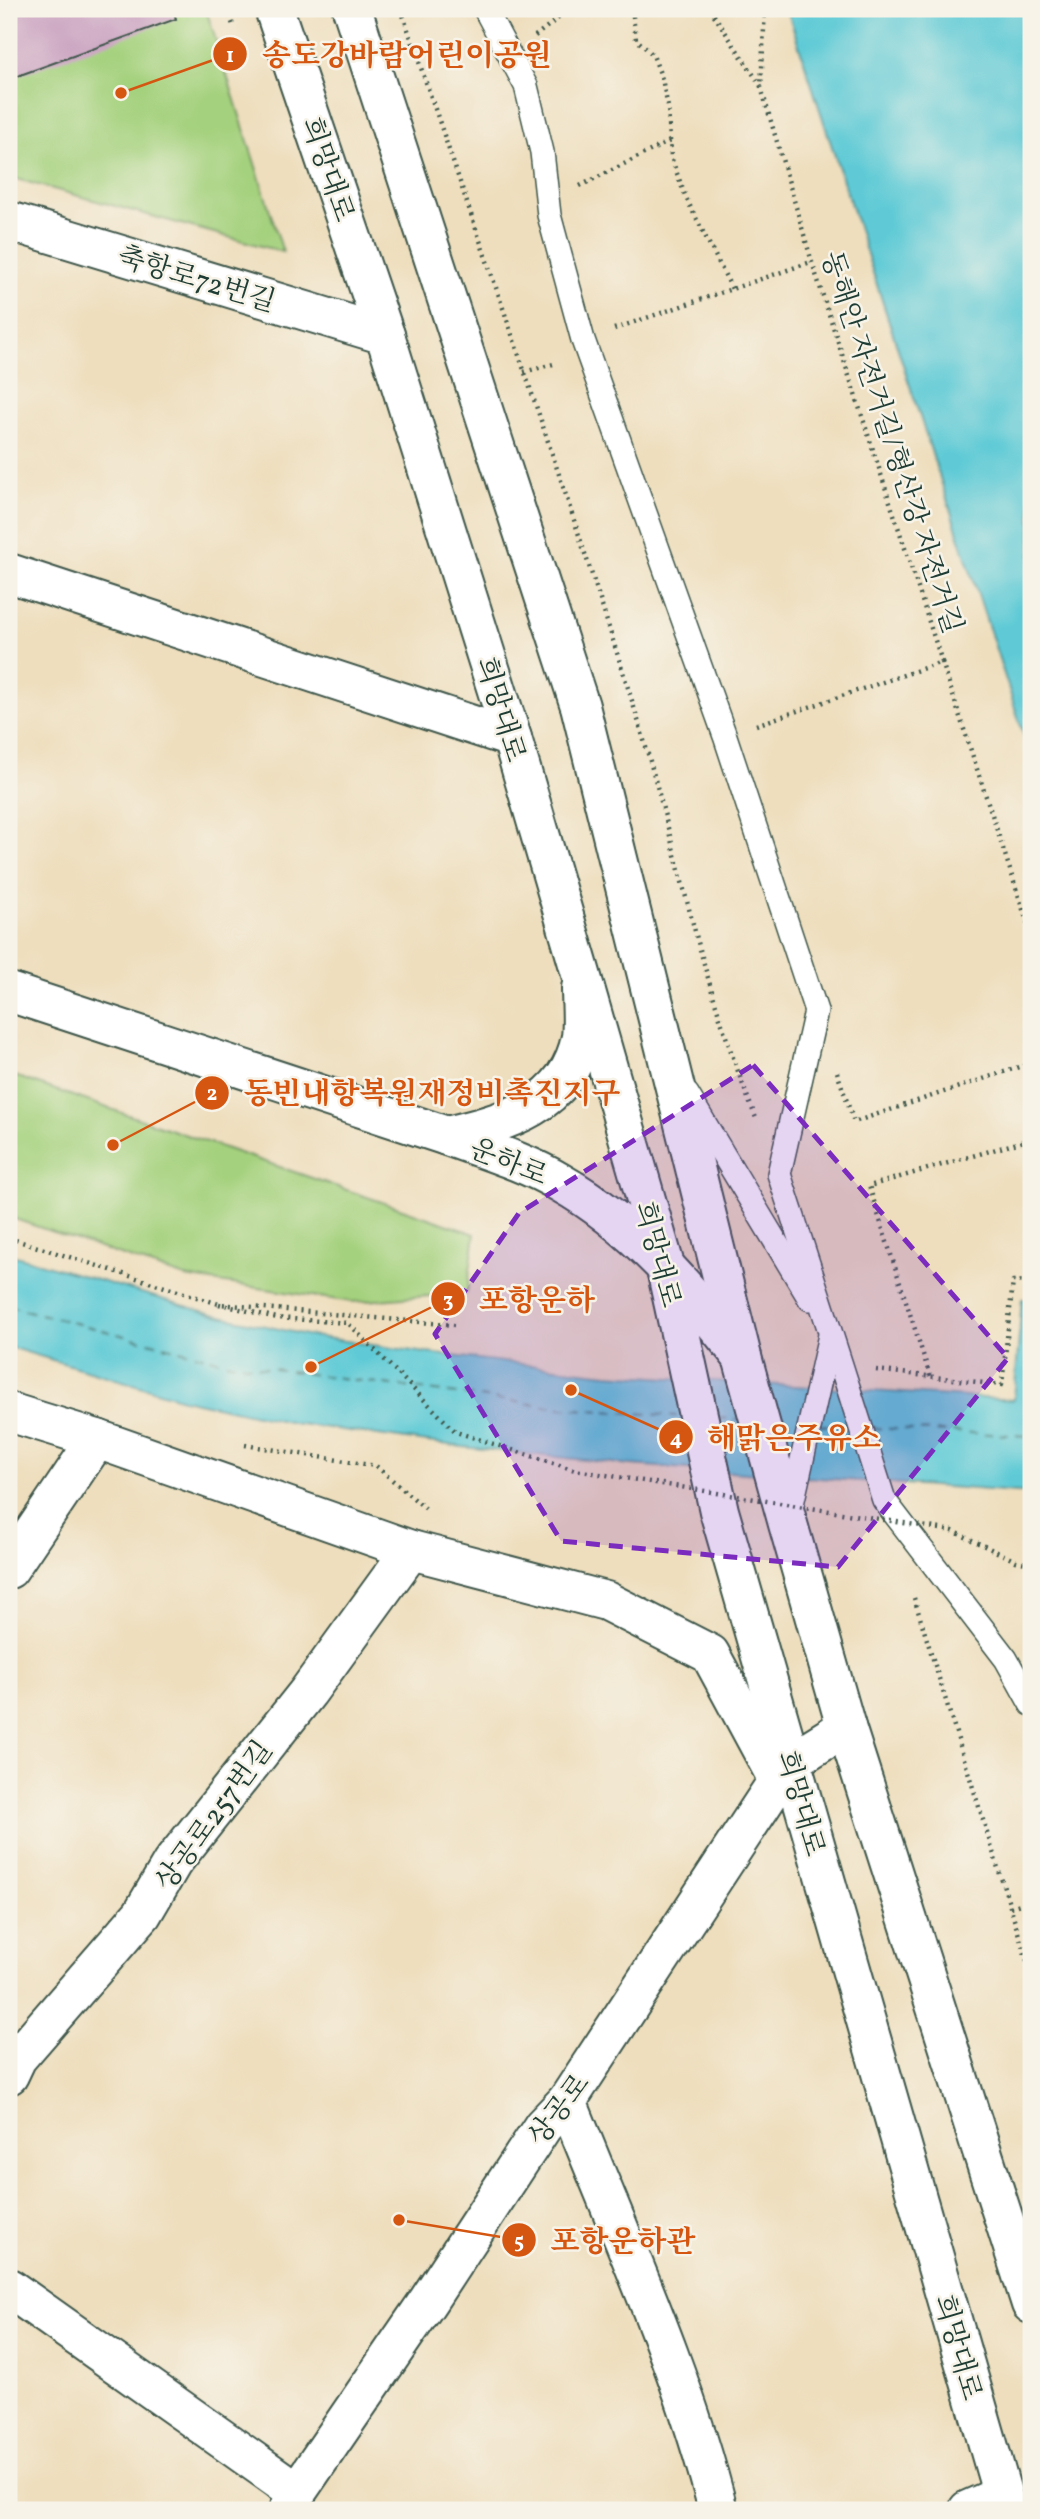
<svg xmlns="http://www.w3.org/2000/svg" width="1040" height="2519" viewBox="0 0 1040 2519" font-family="Vollkorn,'Noto Serif KR',serif">
<style>
.green{fill:#a4d17d;stroke:#628758;stroke-width:2}
.water{fill:#5ecad6;stroke:#3e8485;stroke-width:2}
.lines{fill:none;stroke-linecap:round;stroke-linejoin:round}
.ferry{stroke:#2c5954;stroke-width:2;stroke-dasharray:9 7;stroke-linecap:butt}
.building{fill:#caa3c1}
.lane-casing{stroke:#3e5549;stroke-width:26}
.street-casing{stroke:#3e5549;stroke-width:42}
.secondary-casing{stroke:#3e5549;stroke-width:42}
.primary-casing{stroke:#3e5549;stroke-width:42}
.path{stroke:#3e5549;stroke-width:4.5;stroke-dasharray:2 5;stroke-linecap:butt}
.lane{stroke:#fff;stroke-width:23}
.street{stroke:#fff;stroke-width:38}
.secondary{stroke:#fff;stroke-width:38}
.primary{stroke:#fff;stroke-width:38}
.path-bridge{stroke:#3e5549;stroke-width:4.5;stroke-dasharray:2 5;stroke-linecap:butt}
.marked{fill:#7b2cbf;fill-opacity:0.2;stroke:#7b2cbf;stroke-width:5;stroke-dasharray:14 9;stroke-linejoin:round}
.labels{text-anchor:middle;stroke-width:5;stroke-linejoin:round;paint-order:stroke}
.street-label{font-size:28px;fill:#1f3d34;stroke:#f7f3e8}
.leader{fill:none;stroke:#d45610;stroke-width:2.5}
.callout-dot{fill:#d45610;stroke:#f7f3e8;stroke-width:2.5}
.mark-label{font-size:21px;text-anchor:middle;font-weight:bold;fill:#fff}
.callout-label{font-size:30px;text-anchor:middle;font-weight:bold;fill:#d45610;stroke:#f7f3e8;stroke-width:5;stroke-linejoin:round;paint-order:stroke}
</style>
<rect width="100%" height="100%" fill="#f7f3e8"/>
<filter id="ink" filterUnits="userSpaceOnUse"><feTurbulence type="fractalNoise" baseFrequency=".0143" numOctaves="2"/><feDisplacementMap in="SourceGraphic" scale="14" xChannelSelector="R" yChannelSelector="G"/><feConvolveMatrix kernelMatrix="1 2 1 2 8 2 1 2 1" color-interpolation-filters="sRGB"/></filter>
<filter id="wash" filterUnits="userSpaceOnUse"><feTurbulence type="fractalNoise" baseFrequency=".00686" numOctaves="4" result="noise"/><feDisplacementMap in="SourceGraphic" scale="28" xChannelSelector="R" yChannelSelector="G"/><feGaussianBlur stdDeviation="1.57" result="paint"/><feColorMatrix in="noise" values="0 0 0 0 0 0 0 0 0 0 0 0 0 0 0 0 0 1.4 0 .05"/><feComposite in="paint" operator="in"/></filter>
<g filter="url(#wash)">
<rect width="100%" height="100%" fill="#eedebd"/>
<!-- green -->
<g class="green">
<path d="M9 9H206L283 252 9 177Z"/>
<path d="M9 1074 475 1234 467 1293 352 1302 185 1277 9 1217Z"/>
</g>
<!-- water -->
<g class="water">
<path d="M787 9H1031V757Z"/>
<path d="M9 1254 216 1315 306 1335 426 1353 607 1374 1014 1400 1022 1299H1031V1493L631 1465 463 1447 293 1423 183 1399 9 1347Z"/>
</g>
<g class="lines">
<!-- ferry -->
<g class="ferry">
<path d="M9 1306 230 1363 560 1408 677 1416"/>
<path d="M718 1418 740 1420"/>
<path d="M781 1422 800 1423"/>
<path d="M819 1425 849 1427"/>
<path d="M872 1428 1031 1436"/>
</g>
</g>
<g id="blocks">
<!-- building -->
<path class="building" d="M9 9H173L176 19 9 79Z"/>
</g>
</g>
<g filter="url(#ink)">
<use href="#blocks" fill-opacity="0" stroke="#3e5549" stroke-width="2"/>
<g class="lines">
<!-- lane casing -->
<g class="lane-casing">
<g id="lane">
<path d="M485 9 526 86 542 152 549 215 583 340 725 736 816 1011 779 1174 841 1365 884 1500 1006 1659 1031 1704"/>
<path d="M687 1094 810 1299"/>
<path d="M790 1513 830 1335"/>
</g>
</g>
<!-- street casing -->
<g class="street-casing">
<g id="street">
<path d="M9 221 385 335"/>
<path d="M9 573 512 738"/>
<path d="M9 1412 97 1439 411 1550 606 1601 710 1654 778 1780"/>
<path d="M9 1569 97 1439"/>
<path d="M9 2075 17 2058 142 1914 172 1863 308 1692 411 1550"/>
<path d="M567 2101C620 2235 683 2370 718 2510"/>
<path d="M9 2288 297 2492"/>
<path d="M968 2510 1002 2495"/>
</g>
</g>
<!-- secondary casing -->
<g class="secondary-casing">
<g id="secondary">
<path d="M9 992 447 1136C485 1150 526 1162 561 1183 634 1224 691 1292 742 1357"/>
<path d="M447 1136C506 1122 568 1106 581 1037 583 1021 581 1003 581 988"/>
<path d="M289 2510 297 2492 428 2301 543 2126 567 2101 790 1762 846 1727"/>
</g>
</g>
<!-- primary casing -->
<g class="primary-casing">
<g id="primary">
<path d="M274 9 385 335 512 738 581 974 666 1269 719 1511 1007 2510"/>
<path d="M352 9 580 706 742 1357 788 1524 846 1727 1031 2304"/>
</g>
</g>
<!-- path -->
<g class="path">
<path d="M227 9 233 25"/>
<path d="M401 9C481 245 564 481 638 720 678 852 703 990 756 1118"/>
<path d="M632 9 636 39 653 55 662 79 668 107 671 157 686 198 732 289"/>
<path d="M710 9 761 86"/>
<path d="M535 36 570 9"/>
<path d="M580 186 670 141"/>
<path d="M614 329 811 262"/>
<path d="M524 372 557 363"/>
<path d="M942 662 1031 934"/>
<path d="M756 725 942 662 812 262 761 87 765 9"/>
<path d="M837 1072 854 1122 1031 1063"/>
<path d="M9 1238 219 1304 454 1325"/>
<path d="M876 1370 1002 1385 1013 1281 1031 1282"/>
<path d="M930 1376 869 1186 1031 1139"/>
<path d="M245 1445 376 1466 426 1509"/>
<path d="M914 1598 1031 1974"/>
<path d="M1010 1907 1031 1901"/>
</g>
<!-- lane -->
<use href="#lane" class="lane"/>
<!-- street -->
<use href="#street" class="street"/>
<!-- secondary -->
<use href="#secondary" class="secondary"/>
<!-- primary -->
<use href="#primary" class="primary"/>
<!-- path-bridge -->
<path class="path-bridge" d="M219 1304 277 1318 348 1323 456 1432 575 1470 953 1531 1016 1561 1031 1564"/>
</g>
</g>
<!-- marked area -->
<path class="marked" d="M753 1065 1008 1358 838 1567 561 1541 435 1334 519 1213Z"/>
<g class="labels">
<!-- street labels -->
<g class="street-label">
<text transform="translate(329 169) rotate(71)" y="10">희망대로</text>
<text transform="translate(197 278) rotate(17)" y="10">축항로72번길</text>
<text transform="translate(893 442) rotate(72)" y="10">동해안 자전거길/형산강 자전거길</text>
<text transform="translate(502 709) rotate(73)" y="10">희망대로</text>
<text transform="translate(509 1161) rotate(22)" y="10">운하로</text>
<text transform="translate(659 1254) rotate(75)" y="10">희망대로</text>
<text transform="translate(802 1803) rotate(74)" y="10">희망대로</text>
<text transform="translate(213 1815) rotate(-54)" y="10">상공로257번길</text>
<text transform="translate(558 2109) rotate(-53)" y="10">상공로</text>
<text transform="translate(959 2347) rotate(74)" y="10">희망대로</text>
</g>
</g>
<!-- callouts -->
<path class="leader" d="M121 93L230 54M113 1145L212 1093M311 1367L448 1299M571 1390L676 1437M399 2220L519 2240"/>
<g class="callout-dot">
<circle cx="121" cy="93" r="7"/>
<circle cx="113" cy="1145" r="7"/>
<circle cx="311" cy="1367" r="7"/>
<circle cx="571" cy="1390" r="7"/>
<circle cx="399" cy="2220" r="7"/>
<circle cx="230" cy="54" r="18"/>
<circle cx="212" cy="1093" r="18"/>
<circle cx="448" cy="1299" r="18"/>
<circle cx="676" cy="1437" r="18"/>
<circle cx="519" cy="2240" r="18"/>
</g>
<g class="mark-label">
<text x="230" y="62">1</text>
<text x="212" y="1100">2</text>
<text x="448" y="1307">3</text>
<text x="676" y="1445">4</text>
<text x="519" y="2248">5</text>
</g>
<g class="callout-label">
<text x="407" y="65">송도강바람어린이공원</text>
<text x="432" y="1103">동빈내항복원재정비촉진지구</text>
<text x="537" y="1310">포항운하</text>
<text x="794" y="1448">해맑은주유소</text>
<text x="623" y="2251">포항운하관</text>
</g>
<!-- margin -->
<rect width="1040" height="2519" fill="none" stroke="#f7f3e8" stroke-width="35"/>
</svg>
